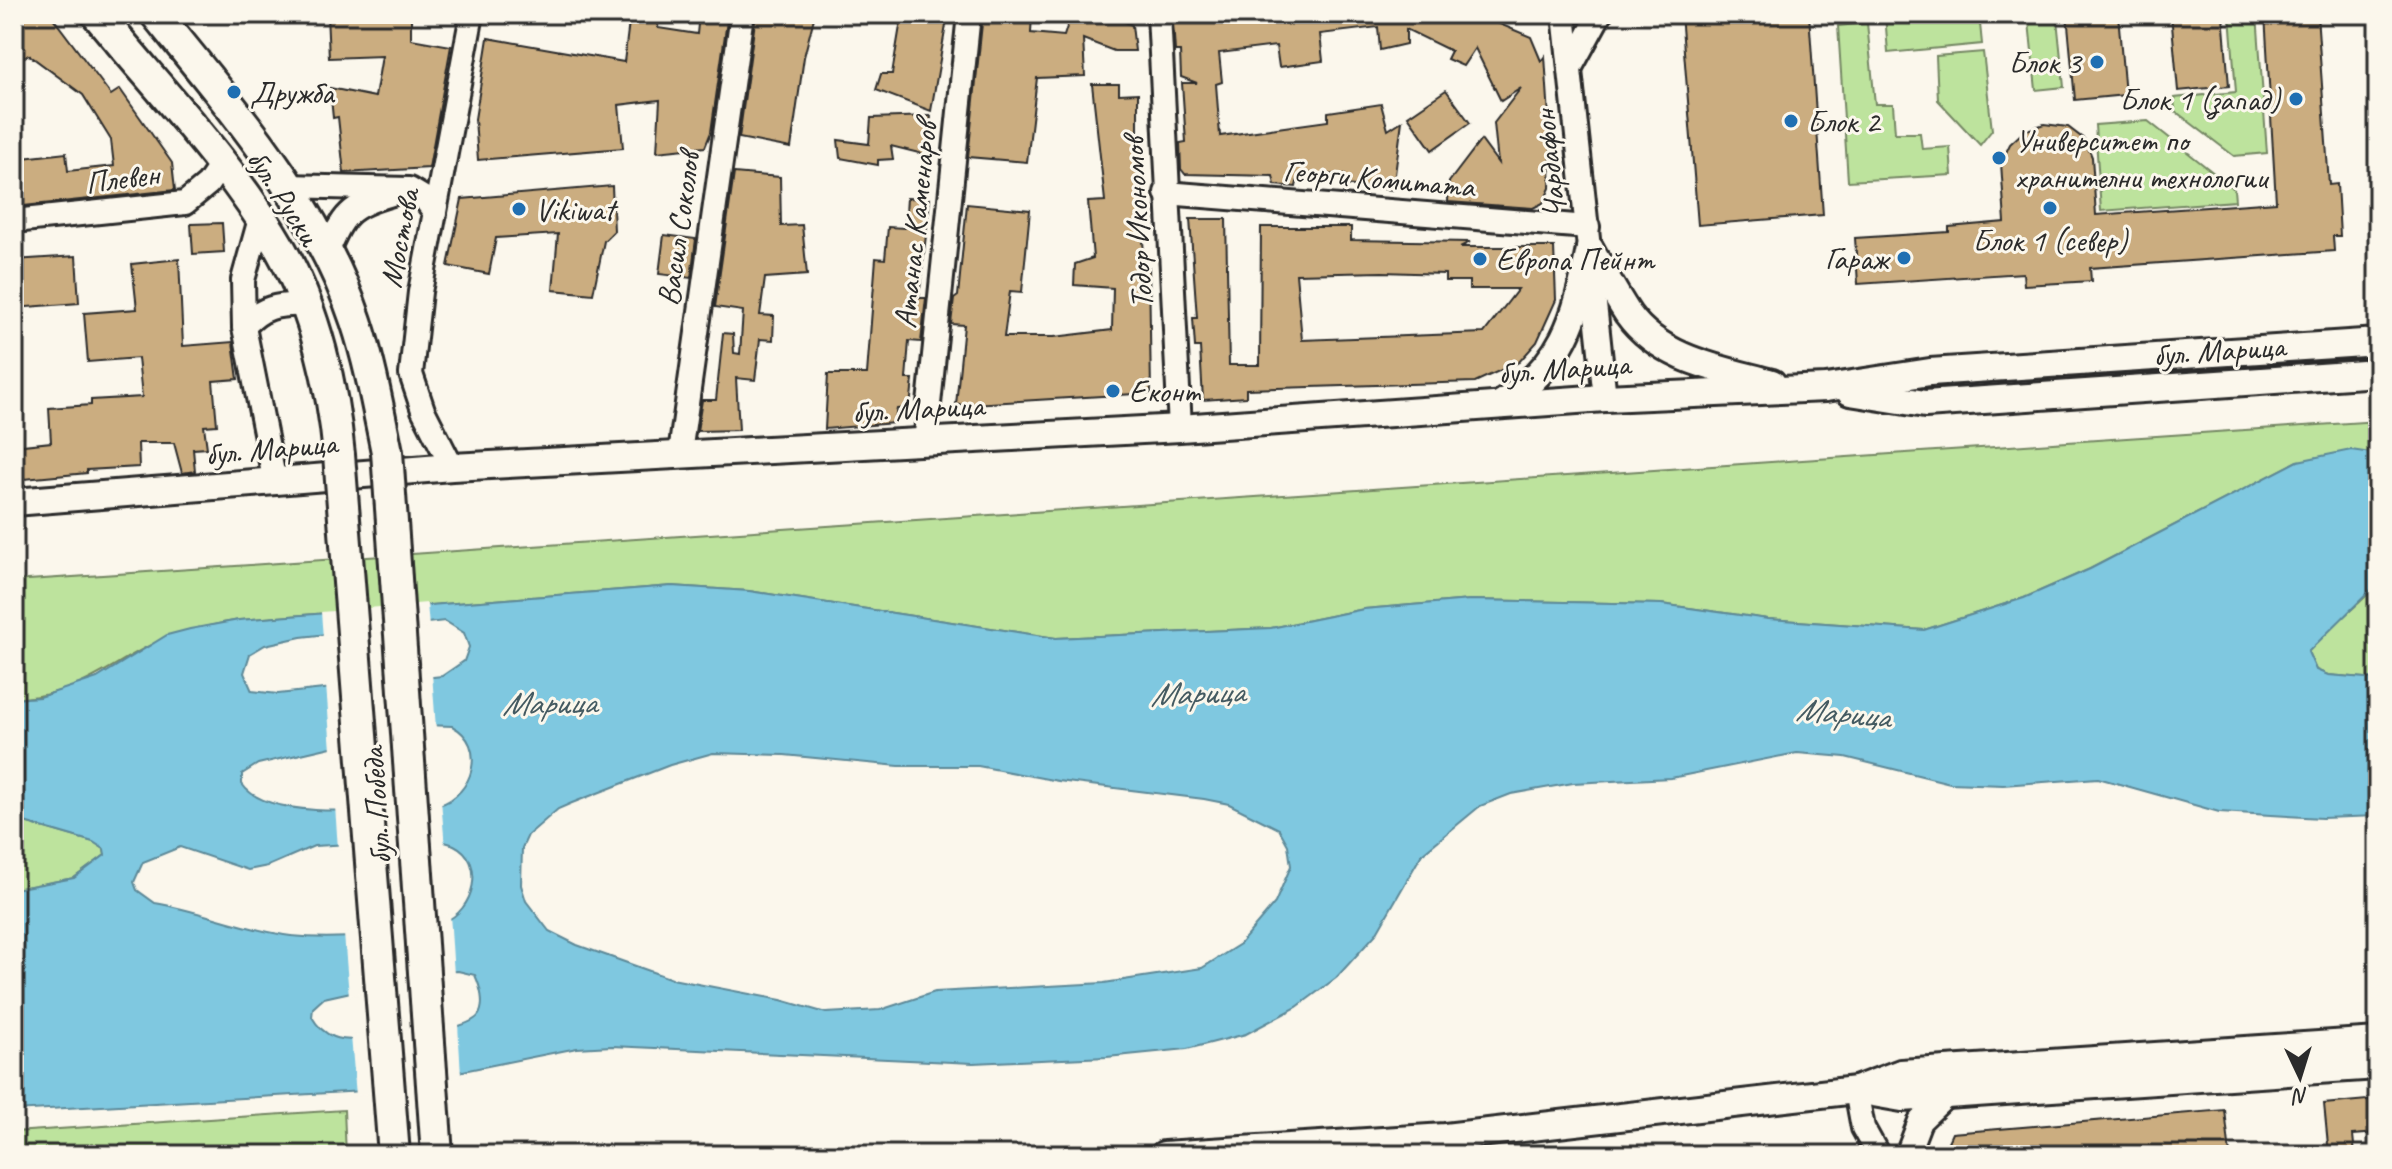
<svg xmlns="http://www.w3.org/2000/svg" width="2392" height="1169" viewBox="0 0 2392 1169" font-family="Caveat,sans-serif">
<style>
.green{fill:#bde39d;stroke:#748764;stroke-width:2}
.water{fill:#7fc8e0;stroke:#5d8998;stroke-width:2;fill-rule:evenodd}
.pier{fill:#fbf7ec}
.building{fill:#cbad80;stroke:#2b2b2b;stroke-width:2;fill-rule:evenodd}
.lines{fill:none;stroke-linecap:round;stroke-linejoin:round}
.minor-casing{stroke:#2b2b2b;stroke-width:28}
.tertiary-casing{stroke:#2b2b2b;stroke-width:32}
.secondary-casing{stroke:#2b2b2b;stroke-width:36}
.minor{stroke:#fbf7ec;stroke-width:22}
.tertiary{stroke:#fbf7ec;stroke-width:26}
.secondary{stroke:#fbf7ec;stroke-width:30}
.secondary-bridge-casing{stroke:#2b2b2b;stroke-width:36;stroke-linecap:butt}
.secondary-bridge{stroke:#fbf7ec;stroke-width:30}
.poi-dot{fill:#1f6fb2;stroke:#fbf7ec;stroke-width:3}
.labels{text-anchor:middle;stroke-width:6;stroke-linejoin:round;paint-order:stroke}
.poi-label{font-size:32px;fill:#2b2b2b;stroke:#fbf7ec;text-anchor:start}
.street-label{font-size:32px;fill:#2b2b2b;stroke:#fbf7ec}
.water-label{font-size:34px;font-style:italic;fill:#445a61;stroke:#fbf7ec}
</style>
<rect width="100%" height="100%" fill="#fbf7ec"/>
<filter id="ink" filterUnits="userSpaceOnUse"><feTurbulence type="fractalNoise" baseFrequency=".0125" numOctaves="2"/><feDisplacementMap in="SourceGraphic" scale="16" xChannelSelector="R" yChannelSelector="G"/><feConvolveMatrix kernelMatrix="1 2 1 2 8 2 1 2 1" color-interpolation-filters="sRGB"/></filter>
<g filter="url(#ink)">
<!-- green -->
<g class="green">
<path d="M1885 14H1979L1982 44 1888 53Z"/>
<path d="M2257 14 2267 153 2234 156 2175 111 2174 98 2236 92 2230 15Z"/>
<path d="M2057 19 2064 87 2036 90 2029 22Z"/>
<path d="M1867 23 1875 104H1893L1895 133H1920L1922 149 1950 147 1952 175 1848 181 1838 26Z"/>
<path d="M1983 52 1992 130 1980 145 1938 100 1936 56Z"/>
<path d="M2148 121 2234 189 2235 201 2101 211 2095 125Z"/>
<path d="M2378 421V454L2298 461 2090 569 2024 598 1924 630 1768 619 1661 604 1470 600 1364 609 1271 628 1056 638 749 591 672 586 239 620C207 626 174 632 145 648 93 676 77 694 14 699V581Z"/>
<path d="M2378 583V679L2328 675 2316 670 2308 652C2327 625 2358 609 2378 583Z"/>
<path d="M14 819 94 842 104 849 105 855 74 878 14 889Z"/>
<path d="M344 1110 346 1155H14V1132Z"/>
</g>
<!-- water -->
<path class="water" d="M2351 450 2378 454V583L2308 652 2316 670 2328 675 2378 679V816L2322 818 2219 812 2098 778 2003 785 1950 783 1845 757 1797 753 1671 778 1573 783 1511 794 1480 806 1422 854 1376 934 1336 978 1297 1007 1246 1034 1187 1049 1107 1057 973 1063 612 1046 577 1048 364 1091 14 1111V889L74 878 105 855 104 849 93 842 14 819V699L40 697 97 678 167 635 190 629 239 620 672 586 749 591 1056 638 1271 628 1364 609 1470 600 1661 604 1768 619 1924 630 2024 598 2090 569 2298 461ZM445 621 464 633 469 647 464 661 442 676 278 694 252 691 244 673 250 654 265 645 301 637ZM426 725 452 726C488 745 473 795 439 805 395 807 269 825 242 784V774L258 764ZM713 753 784 755 899 766H978L1058 781 1204 799 1229 804 1279 829 1288 845 1291 866 1275 903 1240 944 1202 968 1104 983 935 992 880 1010 826 1013 781 1000 672 979 577 945 549 931 526 901 521 885 522 848 528 835 558 809 572 803 670 765ZM387 842C407 842 435 837 454 845 487 861 474 912 443 922 399 935 337 941 291 936 245 930 201 911 155 903L137 890 134 882 143 862 180 847 248 870 268 866 314 846ZM440 972 458 971 475 975C480 986 486 1005 478 1016 465 1033 353 1046 334 1037 324 1033 317 1026 312 1017L313 1008 324 998Z"/>
<!-- pier -->
<g class="pier">
<path d="M427 603 429 627 323 638 321 612Z"/>
<path d="M432 673 436 729 331 750 326 685Z"/>
<path d="M441 800 445 847 338 849 335 806Z"/>
<path d="M450 914 454 975 349 996 344 934Z"/>
<path d="M458 1024 461 1076 356 1096 351 1036Z"/>
</g>
<!-- building -->
<g class="building">
<path d="M14 14H50L111 95 120 89 172 163 175 190 14 207V159L66 153 68 171 114 166 111 140 83 95 29 55 14 61Z"/>
<path d="M327 14H411V39L451 46 429 168 344 173 338 117 333 118 330 88 375 97 382 56 329 58Z"/>
<path d="M630 14H659L658 28 697 34 699 14H728L711 132 705 147 657 152 660 100 619 105 623 148 478 160 475 119 488 38 624 62Z"/>
<path d="M756 14H815L804 57 791 148 739 138Z"/>
<path d="M902 14H948L931 111 876 90 881 74H892Z"/>
<path d="M983 14H1032L1031 33 1064 36 1071 14H1107L1132 25 1135 51H1114L1083 39 1085 76 1037 78 1027 162 968 157Z"/>
<path d="M1180 14H1476L1531 37 1541 61 1545 56 1551 147 1550 188 1543 203 1533 208 1448 202 1449 182 1481 140 1498 163 1494 123 1521 88 1501 101 1475 48 1463 66 1447 59 1451 51 1406 29V44L1380 50 1378 27 1320 34 1323 61 1279 67 1276 46 1219 53 1222 82 1216 84 1220 136 1328 121V112L1381 104 1388 130 1402 121 1393 190 1345 185V175L1299 173 1296 187 1275 185 1273 176 1185 174 1181 169 1180 143 1186 142 1182 83H1197L1181 77 1180 51H1175L1173 22Z"/>
<path d="M1681 14H1809L1823 215 1698 225Z"/>
<path d="M2067 14H2118L2125 95 2075 100Z"/>
<path d="M2171 14H2223L2229 86 2178 91Z"/>
<path d="M2265 14H2317L2329 185 2337 184 2340 236H2333L2334 251 2090 268 2091 281 2059 283 2024 285 2023 273 1858 284 1855 238 1949 232V227L2005 222 2001 163 2010 144 2024 131 2044 124 2068 127 2085 140 2092 157 2096 215 2276 202Z"/>
<path d="M1092 84H1119V94L1138 93V136H1135L1145 267H1149L1151 393 956 405 964 325 951 324 954 299 958 296 967 204 1030 210 1022 292 1010 291 1004 337H1054L1112 330 1113 288 1074 285 1075 264 1093 258 1088 202 1105 201Z"/>
<path d="M1446 90 1470 123 1432 150 1408 116Z"/>
<path d="M931 116 927 155 891 146 893 159 878 160V165L840 158 838 140 869 144 871 118Z"/>
<path d="M734 173 780 177 781 226 802 225 807 275 765 278 760 315 774 316 773 340 760 339 755 380 736 378 739 430 697 431 702 400H716L723 333 733 334 734 353 740 354 743 311 715 307Z"/>
<path d="M612 186 614 231 604 241 593 294 553 290 558 234 496 238 489 274 448 266 462 199Z"/>
<path d="M907 198 930 199 919 298H926L921 342 909 341 906 379H913L910 408 897 409 894 423 825 429 828 374H867L876 258 885 259 888 227 905 228Z"/>
<path d="M1190 219H1226L1229 365H1260L1261 227H1351V240L1470 242 1460 247H1554L1556 300 1537 342 1519 362 1475 382 1246 389V397L1203 400 1200 347H1195L1193 318H1197ZM1382 272 1445 274V281H1469V289H1518L1484 333 1302 340 1296 274Z"/>
<path d="M222 223 224 252 193 254 191 224Z"/>
<path d="M664 235 696 239 691 278 659 274Z"/>
<path d="M76 256 79 303 14 308V260Z"/>
<path d="M179 259 183 346 233 342 238 379 213 381 217 425 204 426 207 448 193 449 195 471 182 473 174 443H138L139 467 87 470V473L14 480V446L51 442 49 408 91 405V400L142 397 138 358 88 362 84 313 137 309 132 264Z"/>
<path d="M2378 1099V1133L2353 1135 2355 1155H2329L2324 1104Z"/>
<path d="M2225 1110 2230 1155H1942L1952 1133Z"/>
</g>
<g class="lines">
<!-- minor casing -->
<g class="minor-casing">
<g id="minor">
<path d="M1159 14 1180 428"/>
<path d="M1564 14 1605 398"/>
<path d="M1571 67 1600 14"/>
<path d="M286 186 409 189 424 198 435 213"/>
<path d="M1166 193 1588 227"/>
<path d="M260 219 243 280 244 327 275 483"/>
<path d="M14 221 185 203 208 184 221 165"/>
<path d="M326 255C344 213 348 207 392 194"/>
<path d="M244 327C261 307 278 304 304 305"/>
<path d="M925 443 969 14"/>
<path d="M680 453 742 14"/>
<path d="M452 467 423 410 411 374 420 292 472 14"/>
<path d="M1856 1090 1863 1128 1878 1155"/>
<path d="M1907 1155 1920 1121 1947 1095"/>
</g>
</g>
<!-- tertiary casing -->
<g class="tertiary-casing">
<g id="tertiary">
<path d="M1590 249C1602 270 1614 293 1628 314 1661 360 1721 369 1772 383"/>
<path d="M1850 392 1925 404 2378 373"/>
<path d="M1500 405C1564 364 1576 320 1590 249"/>
<path d="M14 502 452 467 1180 428 1605 398 1826 388 1930 372 2378 342"/>
<path d="M1856 1090 1902 1098 2378 1066"/>
<path d="M1164 1155 1445 1137 1856 1090 1901 1073 2378 1041"/>
</g>
</g>
<!-- secondary casing -->
<g class="secondary-casing">
<g id="secondary">
<path d="M97 14C159 90 232 165 281 250 315 310 333 388 339 455"/>
<path d="M156 14C231 107 317 204 356 321 370 363 378 408 387 452"/>
</g>
</g>
<!-- minor -->
<use href="#minor" class="minor"/>
<!-- tertiary -->
<use href="#tertiary" class="tertiary"/>
<!-- secondary -->
<use href="#secondary" class="secondary"/>
<!-- secondary-bridge casing -->
<g class="secondary-bridge-casing">
<g id="secondary-bridge">
<path d="M387 452 437 1155"/>
<path d="M339 455 394 1155"/>
</g>
</g>
<!-- secondary-bridge -->
<use href="#secondary-bridge" class="secondary-bridge"/>
</g>
</g>
<!-- markers -->
<g class="poi-dot">
<circle cx="2097" cy="62" r="8"/>
<circle cx="234" cy="92" r="8"/>
<circle cx="2296" cy="99" r="8"/>
<circle cx="1791" cy="121" r="8"/>
<circle cx="1999" cy="158" r="8"/>
<circle cx="2050" cy="208" r="8"/>
<circle cx="519" cy="209" r="8"/>
<circle cx="1904" cy="258" r="8"/>
<circle cx="1480" cy="259" r="8"/>
<circle cx="1113" cy="391" r="8"/>
</g>
<g class="labels">
<!-- poi labels -->
<g class="poi-label">
<text x="2081" y="73" text-anchor="end">Блок 3</text>
<text x="250" y="103">Дружба</text>
<text x="2280" y="110" text-anchor="end">Блок 1 (запад)</text>
<text x="1807" y="132">Блок 2</text>
<text x="2015" y="151">Университет по<tspan x="2015" dy="37">хранителни технологии</tspan></text>
<text x="535" y="220">Vikiwat</text>
<text x="2050" y="251" text-anchor="middle">Блок 1 (север)</text>
<text x="1888" y="269" text-anchor="end">Гараж</text>
<text x="1496" y="270">Европа Пейнт</text>
<text x="1129" y="402">Еконт</text>
</g>
<!-- street labels -->
<g class="street-label">
<text transform="translate(1549 164) rotate(-96)" y="11">Чардафон</text>
<text transform="translate(122 178) rotate(-7)" y="11">Плевен</text>
<text transform="translate(1379 178) rotate(5)" y="11">Георги Комитата</text>
<text transform="translate(284 197) rotate(57)" y="11">бул. Руски</text>
<text transform="translate(1137 223) rotate(-93)" y="11">Тодор Икономов</text>
<text transform="translate(915 225) rotate(-84)" y="11">Атанас Каменаров</text>
<text transform="translate(678 229) rotate(-82)" y="11">Васил Соколов</text>
<text transform="translate(399 238) rotate(-79)" y="11">Мостова</text>
<text transform="translate(2219 350) rotate(-4)" y="11">бул. Марица</text>
<text transform="translate(1564 368) rotate(-4)" y="11">бул. Марица</text>
<text transform="translate(918 408) rotate(-3)" y="11">бул. Марица</text>
<text transform="translate(271 448) rotate(-5)" y="11">бул. Марица</text>
<text transform="translate(376 806) rotate(-94)" y="11">бул. Победа</text>
</g>
<!-- water labels -->
<g class="water-label">
<text transform="translate(1197 692) rotate(-2)" y="12">Марица</text>
<text transform="translate(549 702) rotate(-1)" y="12">Марица</text>
<text transform="translate(1843 712) rotate(5)" y="12">Марица</text>
</g>
</g>
<!-- margin -->
<rect width="2392" height="1169" fill="none" stroke="#fbf7ec" stroke-width="48"/>
<rect x="24" y="24" width="2344" height="1121" fill="none" stroke="#2b2b2b" stroke-width="3" filter="url(#ink)"/>
<!-- north arrow -->
<g transform="translate(2300 1077) rotate(176)" stroke="#fbf7ec" stroke-width="6" paint-order="stroke">
<path d="M0-6L14 30L0 20L-14 30Z" fill="#2b2b2b"/>
<text y="-12" font-size="22" font-weight="bold" text-anchor="middle" fill="#2b2b2b">N</text>
</g>
</svg>
